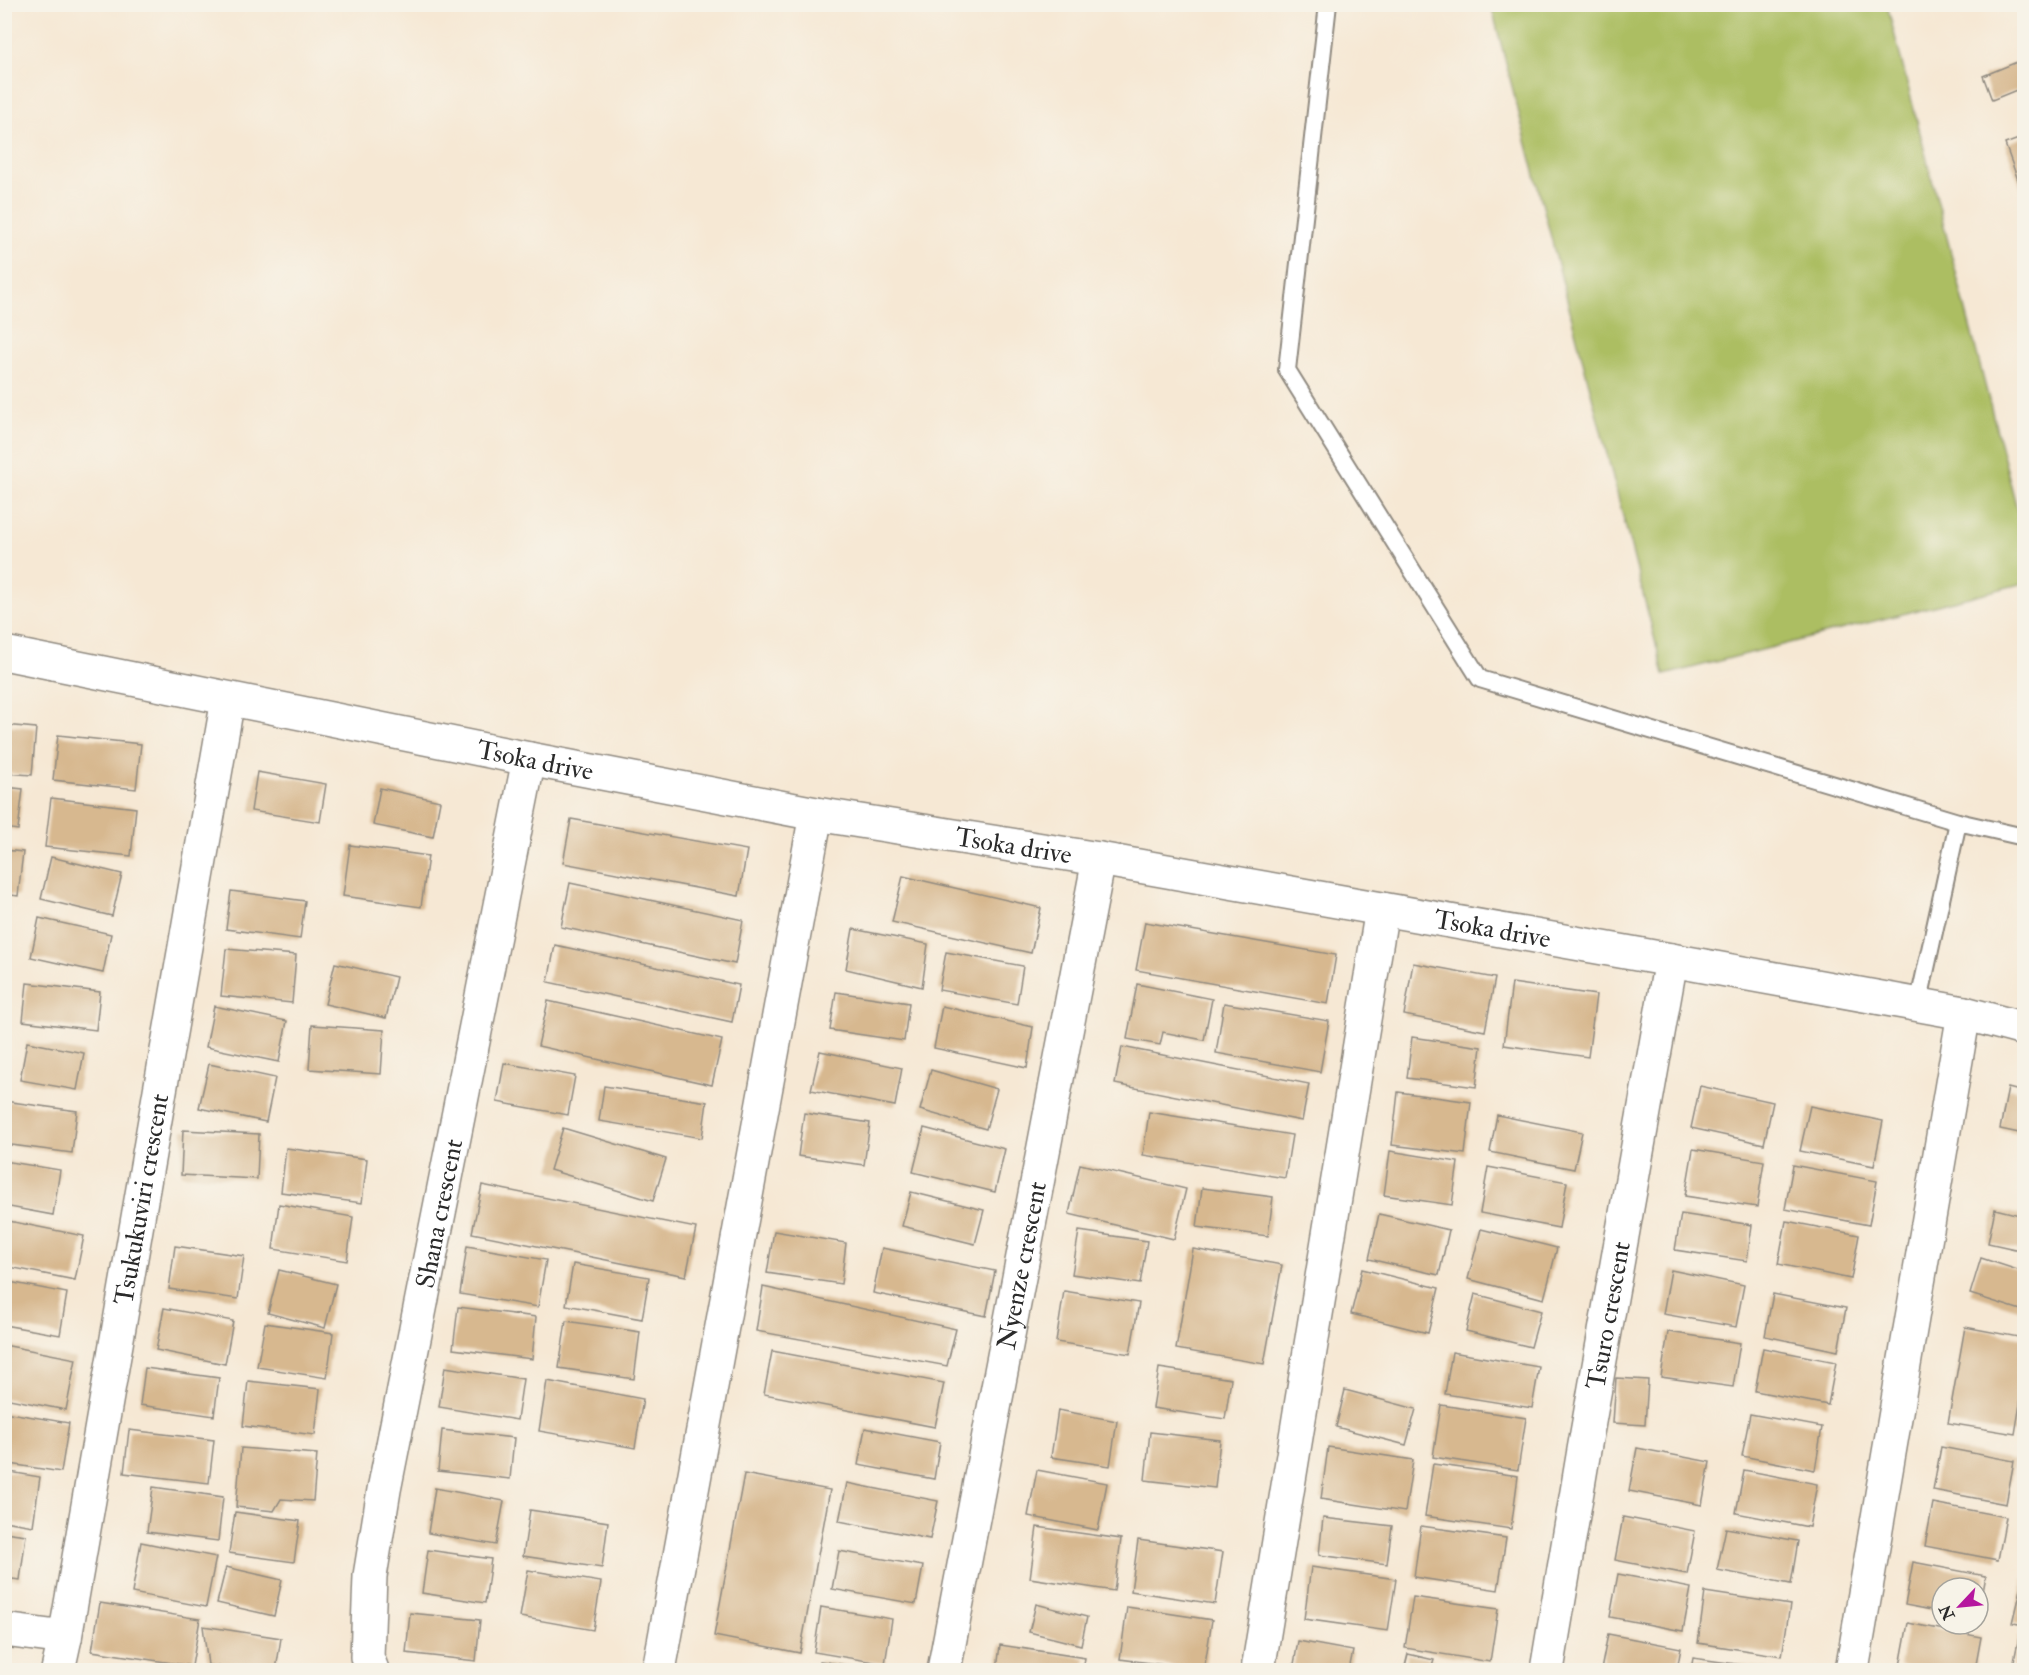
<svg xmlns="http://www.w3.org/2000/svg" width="2029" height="1675" viewBox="0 0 2029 1675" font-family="'IM FELL Double Pica',serif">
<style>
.green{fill:#acbe62;stroke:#6c7446;stroke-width:1.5}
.building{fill:#d7b88f}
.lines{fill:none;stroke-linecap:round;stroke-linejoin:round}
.lane-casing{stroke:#908a80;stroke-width:20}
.street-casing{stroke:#908a80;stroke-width:36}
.lane{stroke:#fff;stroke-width:16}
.street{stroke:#fff;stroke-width:33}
.labels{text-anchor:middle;stroke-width:5;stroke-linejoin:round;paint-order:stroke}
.street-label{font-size:26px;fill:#2b2b2b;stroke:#f7f3e8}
</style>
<rect width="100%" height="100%" fill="#f7f3e8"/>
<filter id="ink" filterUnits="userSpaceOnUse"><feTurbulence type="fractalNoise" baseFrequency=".0167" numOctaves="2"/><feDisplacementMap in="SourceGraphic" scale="12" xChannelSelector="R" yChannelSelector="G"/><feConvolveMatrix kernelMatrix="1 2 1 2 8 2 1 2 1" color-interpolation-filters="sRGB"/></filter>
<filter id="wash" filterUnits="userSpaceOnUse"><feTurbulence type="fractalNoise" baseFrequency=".008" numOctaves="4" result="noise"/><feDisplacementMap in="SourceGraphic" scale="24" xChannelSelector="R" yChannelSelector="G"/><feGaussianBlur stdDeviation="1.35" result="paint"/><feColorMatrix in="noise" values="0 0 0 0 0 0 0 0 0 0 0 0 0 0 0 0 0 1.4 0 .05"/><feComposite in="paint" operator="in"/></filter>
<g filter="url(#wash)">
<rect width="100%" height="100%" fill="#f6e8d4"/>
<!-- green -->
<path class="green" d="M1491 5H1887L2024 536V583L1664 675Z"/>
<g id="blocks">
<!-- building -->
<g class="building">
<path d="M2024 59V87L1992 100 1983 76Z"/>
<path d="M2024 137V193L2023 194 2005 144Z"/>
<path d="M4 725 36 728 32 775 4 773Z"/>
<path d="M58 735 141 744 136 789 53 780Z"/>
<path d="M257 772 326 784 320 822 251 811Z"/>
<path d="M5 787 23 789 18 830 5 828Z"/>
<path d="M380 788 440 801 433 837 373 825Z"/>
<path d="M51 798 136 808 131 856 45 847Z"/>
<path d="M571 819 747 850 739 896 563 863Z"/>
<path d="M350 845 428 856 421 907 343 896Z"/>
<path d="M4 850 23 852 18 896 4 894Z"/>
<path d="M51 857 122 874 112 916 41 899Z"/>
<path d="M903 876 1041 908 1031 953 892 922Z"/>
<path d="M570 883 743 920 735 964 561 927Z"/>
<path d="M231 891 305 901 300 939 226 929Z"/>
<path d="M39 918 111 934 103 973 31 957Z"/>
<path d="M1145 922 1336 955 1328 1004 1136 970Z"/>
<path d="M853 929 928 944 922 987 846 969Z"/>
<path d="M555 945 739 985 732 1022 548 982Z"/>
<path d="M226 949 296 955 292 1003 221 996Z"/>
<path d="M946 952 1023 966 1017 1004 939 990Z"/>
<path d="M335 963 396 977 386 1018 325 1004Z"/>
<path d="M1413 963 1495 978 1485 1031 1404 1015Z"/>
<path d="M27 983 100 992 96 1030 23 1021Z"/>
<path d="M1512 983 1596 995 1588 1057 1504 1045Z"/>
<path d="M1137 984 1212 999 1204 1040 1163 1032 1160 1045 1127 1039Z"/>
<path d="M836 992 909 1003 904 1041 830 1030Z"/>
<path d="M548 1001 722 1040 712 1085 538 1046Z"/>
<path d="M1224 1003 1329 1021 1320 1072 1216 1053Z"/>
<path d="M214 1006 287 1021 279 1062 206 1047Z"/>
<path d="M942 1006 1033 1027 1027 1068 934 1048Z"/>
<path d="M312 1025 384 1030 381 1074 309 1069Z"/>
<path d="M1412 1037 1481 1047 1476 1087 1407 1078Z"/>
<path d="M27 1042 84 1053 77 1090 20 1080Z"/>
<path d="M1122 1047 1309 1084 1302 1121 1115 1084Z"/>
<path d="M820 1051 902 1068 895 1106 811 1090Z"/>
<path d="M504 1063 575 1076 568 1115 497 1102Z"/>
<path d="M209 1064 275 1078 266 1122 199 1108Z"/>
<path d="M931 1070 997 1089 986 1129 920 1110Z"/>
<path d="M604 1086 707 1102 702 1138 599 1121Z"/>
<path d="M1700 1086 1773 1102 1764 1144 1691 1128Z"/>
<path d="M2008 1088 2024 1092V1134L2000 1129Z"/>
<path d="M1398 1092 1471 1102 1465 1154 1392 1145Z"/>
<path d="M4 1101 77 1111 72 1153 4 1144Z"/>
<path d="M1810 1106 1883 1121 1874 1166 1800 1151Z"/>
<path d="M1149 1112 1292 1135 1285 1178 1143 1155Z"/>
<path d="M804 1113 870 1123 864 1165 798 1156Z"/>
<path d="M1497 1115 1582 1132 1574 1169 1490 1152Z"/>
<path d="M563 1128 666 1159 653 1201 550 1170Z"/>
<path d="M924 1128 1005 1149 995 1192 913 1172Z"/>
<path d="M183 1130 259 1134 257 1179 181 1175Z"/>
<path d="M286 1148 367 1159 362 1203 281 1192Z"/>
<path d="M1693 1149 1764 1161 1757 1207 1685 1196Z"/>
<path d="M1390 1151 1458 1162 1452 1205 1384 1195Z"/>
<path d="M4 1161 60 1170 53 1215 4 1206Z"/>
<path d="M1080 1164 1186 1189 1174 1239 1069 1214Z"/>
<path d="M1793 1165 1877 1181 1869 1225 1785 1209Z"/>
<path d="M1488 1167 1567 1182 1559 1228 1480 1213Z"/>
<path d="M482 1185 696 1228 686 1276 472 1233Z"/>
<path d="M1202 1188 1273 1197 1268 1236 1197 1227Z"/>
<path d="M911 1192 984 1210 975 1244 902 1226Z"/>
<path d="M279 1204 353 1217 347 1261 273 1249Z"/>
<path d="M1995 1209 2024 1216V1251L1988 1243Z"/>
<path d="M1379 1214 1449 1230 1439 1275 1369 1259Z"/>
<path d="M1681 1214 1752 1225 1747 1261 1675 1250Z"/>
<path d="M4 1220 84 1236 75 1280 4 1266Z"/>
<path d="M1786 1221 1859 1235 1851 1279 1778 1264Z"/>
<path d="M1481 1229 1557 1248 1544 1299 1468 1279Z"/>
<path d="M774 1231 846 1243 841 1284 767 1273Z"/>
<path d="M1079 1231 1147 1241 1140 1284 1072 1274Z"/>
<path d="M175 1246 244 1256 238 1299 169 1289Z"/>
<path d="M467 1246 546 1260 538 1307 460 1294Z"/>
<path d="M882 1248 995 1271 986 1316 873 1293Z"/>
<path d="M1193 1249 1282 1265 1264 1364 1176 1349Z"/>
<path d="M1981 1258 2024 1272V1311L1970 1294Z"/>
<path d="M573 1264 649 1277 642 1319 566 1305Z"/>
<path d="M1362 1269 1439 1288 1428 1333 1351 1314Z"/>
<path d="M279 1270 336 1284 325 1328 268 1313Z"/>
<path d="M1671 1270 1744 1285 1736 1327 1663 1314Z"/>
<path d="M4 1281 67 1293 60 1335 4 1325Z"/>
<path d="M763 1287 956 1329 947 1366 756 1331Z"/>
<path d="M1064 1291 1139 1303 1130 1354 1056 1342Z"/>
<path d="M1475 1294 1541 1311 1531 1347 1466 1331Z"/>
<path d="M1773 1294 1846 1308 1838 1351 1765 1336Z"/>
<path d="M458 1307 536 1317 532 1359 453 1349Z"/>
<path d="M164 1308 233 1321 225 1364 156 1350Z"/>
<path d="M566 1321 640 1332 634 1379 559 1368Z"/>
<path d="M265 1323 333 1333 327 1378 257 1367Z"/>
<path d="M1965 1327 2024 1338V1380L2015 1434 1948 1423Z"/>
<path d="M1668 1332 1740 1343 1733 1387 1661 1377Z"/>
<path d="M4 1345 76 1359 66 1410 4 1398Z"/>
<path d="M1763 1348 1836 1362 1828 1405 1755 1391Z"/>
<path d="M772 1351 944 1383 935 1427 764 1394Z"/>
<path d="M1452 1352 1539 1367 1532 1408 1445 1394Z"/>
<path d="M445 1367 523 1379 517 1420 439 1407Z"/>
<path d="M145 1368 219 1378 214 1416 140 1405Z"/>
<path d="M1159 1368 1231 1379 1225 1419 1153 1408Z"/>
<path d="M1616 1378 1648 1380 1645 1425 1613 1423Z"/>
<path d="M248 1381 320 1389 315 1435 243 1426Z"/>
<path d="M547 1381 643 1399 635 1448 539 1431Z"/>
<path d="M1345 1390 1416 1409 1406 1445 1336 1427Z"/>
<path d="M1441 1405 1526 1418 1518 1470 1433 1457Z"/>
<path d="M1058 1410 1117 1421 1110 1466 1051 1457Z"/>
<path d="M4 1412 69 1423 61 1472 4 1463Z"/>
<path d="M1750 1414 1822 1427 1815 1470 1742 1456Z"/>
<path d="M865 1428 940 1442 934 1479 858 1465Z"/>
<path d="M129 1430 214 1440 209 1483 124 1473Z"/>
<path d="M442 1430 514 1438 510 1479 438 1471Z"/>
<path d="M1150 1432 1220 1440 1215 1488 1145 1480Z"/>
<path d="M1328 1447 1413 1460 1405 1512 1321 1499Z"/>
<path d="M1941 1447 2014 1461 2006 1504 1933 1490Z"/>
<path d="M241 1448 317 1454 313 1501 281 1499 274 1511 236 1507Z"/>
<path d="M1637 1448 1710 1462 1702 1505 1629 1491Z"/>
<path d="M1433 1464 1518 1476 1511 1529 1425 1516Z"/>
<path d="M1037 1470 1107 1483 1098 1530 1028 1516Z"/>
<path d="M1744 1470 1817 1484 1809 1527 1736 1513Z"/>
<path d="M4 1471 40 1477 33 1526 4 1521Z"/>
<path d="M744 1474 830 1490 800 1653 714 1636Z"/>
<path d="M847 1483 938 1501 930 1539 839 1521Z"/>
<path d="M153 1487 223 1497 218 1541 147 1532Z"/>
<path d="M435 1488 504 1501 496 1545 428 1533Z"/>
<path d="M1933 1503 2006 1517 1998 1560 1925 1546Z"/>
<path d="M530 1510 608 1522 602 1568 523 1556Z"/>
<path d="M235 1512 300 1521 294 1562 229 1553Z"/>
<path d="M1623 1517 1695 1531 1687 1574 1615 1560Z"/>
<path d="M1323 1518 1392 1526 1387 1564 1319 1555Z"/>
<path d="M1421 1526 1506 1538 1498 1590 1414 1577Z"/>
<path d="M1037 1527 1121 1539 1114 1591 1030 1578Z"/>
<path d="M1726 1528 1798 1541 1791 1584 1717 1570Z"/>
<path d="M4 1532 26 1535 20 1580 4 1578Z"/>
<path d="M1138 1540 1223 1552 1215 1604 1131 1591Z"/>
<path d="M141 1542 216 1557 206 1607 132 1593Z"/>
<path d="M428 1550 491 1559 485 1603 422 1593Z"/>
<path d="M839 1551 923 1566 916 1604 832 1589Z"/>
<path d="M1913 1562 1986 1576 1979 1612 1978 1588H1942V1612L1905 1605Z"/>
<path d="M226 1567 282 1580 274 1616 217 1603Z"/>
<path d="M1311 1567 1396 1579 1388 1631 1304 1619Z"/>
<path d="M528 1570 601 1582 593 1630 520 1617Z"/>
<path d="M1618 1574 1691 1588 1683 1631 1610 1617Z"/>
<path d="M2024 1577V1625L2013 1623Z"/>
<path d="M1705 1592 1790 1605 1782 1656 1698 1643Z"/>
<path d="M1413 1597 1498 1609 1490 1662 1405 1648Z"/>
<path d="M100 1603 200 1619 192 1666 92 1651Z"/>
<path d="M1036 1604 1087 1617 1081 1645 1029 1632Z"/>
<path d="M821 1607 892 1619 885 1664 814 1652Z"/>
<path d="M1127 1607 1212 1620 1204 1670 1120 1659Z"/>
<path d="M410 1613 480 1620 476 1661 406 1653Z"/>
<path d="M1908 1623 1981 1637 1975 1670H1922L1900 1666Z"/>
<path d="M203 1626 281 1638 276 1670H243L208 1665Z"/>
<path d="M1608 1634 1681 1648 1677 1670H1601Z"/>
<path d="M2019 1637 2024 1638V1670H2012Z"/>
<path d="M1298 1641 1353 1651 1349 1670H1293Z"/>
<path d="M1000 1645 1085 1658 1083 1670H997Z"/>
<path d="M1408 1654 1434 1660 1431 1670H1404Z"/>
<path d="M1693 1658 1770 1669V1670H1691Z"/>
<path d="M820 1661 870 1669V1670H818Z"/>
</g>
</g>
</g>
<g filter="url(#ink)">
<use href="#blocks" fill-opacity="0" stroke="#908a80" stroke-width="1.5"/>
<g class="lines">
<!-- lane casing -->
<g class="lane-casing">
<g id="lane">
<path d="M1328 4 1287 370 1480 679 1958 822 2024 837"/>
<path d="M1918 1005 1958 822"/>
</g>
</g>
<!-- street casing -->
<g class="street-casing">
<g id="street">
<path id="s1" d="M4 653 529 759 816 814 1099 859 1671 960 1964 1013 2024 1029"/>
<path id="s2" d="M4 1630 65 1638 228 699"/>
<path d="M58 1670 65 1638"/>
<path id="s3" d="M372 1670 367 1657 370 1576 384 1490 529 759"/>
<path d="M659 1670 816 814"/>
<path id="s4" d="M944 1670 1099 859"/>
<path d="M1258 1670 1382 909"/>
<path id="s5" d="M1547 1670 1584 1450 1671 960"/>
<path d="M1852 1670 1964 1013"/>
</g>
</g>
<!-- lane -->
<use href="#lane" class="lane"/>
<!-- street -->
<use href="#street" class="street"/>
</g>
</g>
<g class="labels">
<!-- street labels -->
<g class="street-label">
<text dy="9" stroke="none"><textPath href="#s1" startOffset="542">Tsoka drive</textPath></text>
<text dy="9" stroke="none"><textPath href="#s1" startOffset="1028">Tsoka drive</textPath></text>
<text dy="9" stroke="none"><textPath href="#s1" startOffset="1514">Tsoka drive</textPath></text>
<text dy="9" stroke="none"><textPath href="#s2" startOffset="507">Tsukukuviri crescent</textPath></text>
<text dy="9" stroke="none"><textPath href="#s3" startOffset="464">Shana crescent</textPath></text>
<text dy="9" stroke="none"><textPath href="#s4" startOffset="412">Nyenze crescent</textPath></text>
<text dy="9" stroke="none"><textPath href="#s5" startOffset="360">Tsuro crescent</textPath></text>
</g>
</g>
<!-- margin -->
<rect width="2029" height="1675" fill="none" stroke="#f7f3e8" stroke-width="24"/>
<!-- north arrow -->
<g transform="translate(1960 1606) rotate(244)"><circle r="28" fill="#f7f3e8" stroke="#a5a39c" stroke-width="1.5"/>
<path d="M0-4.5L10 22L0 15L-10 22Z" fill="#b5179e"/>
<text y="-9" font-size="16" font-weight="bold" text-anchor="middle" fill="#2b2b2b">N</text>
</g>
</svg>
